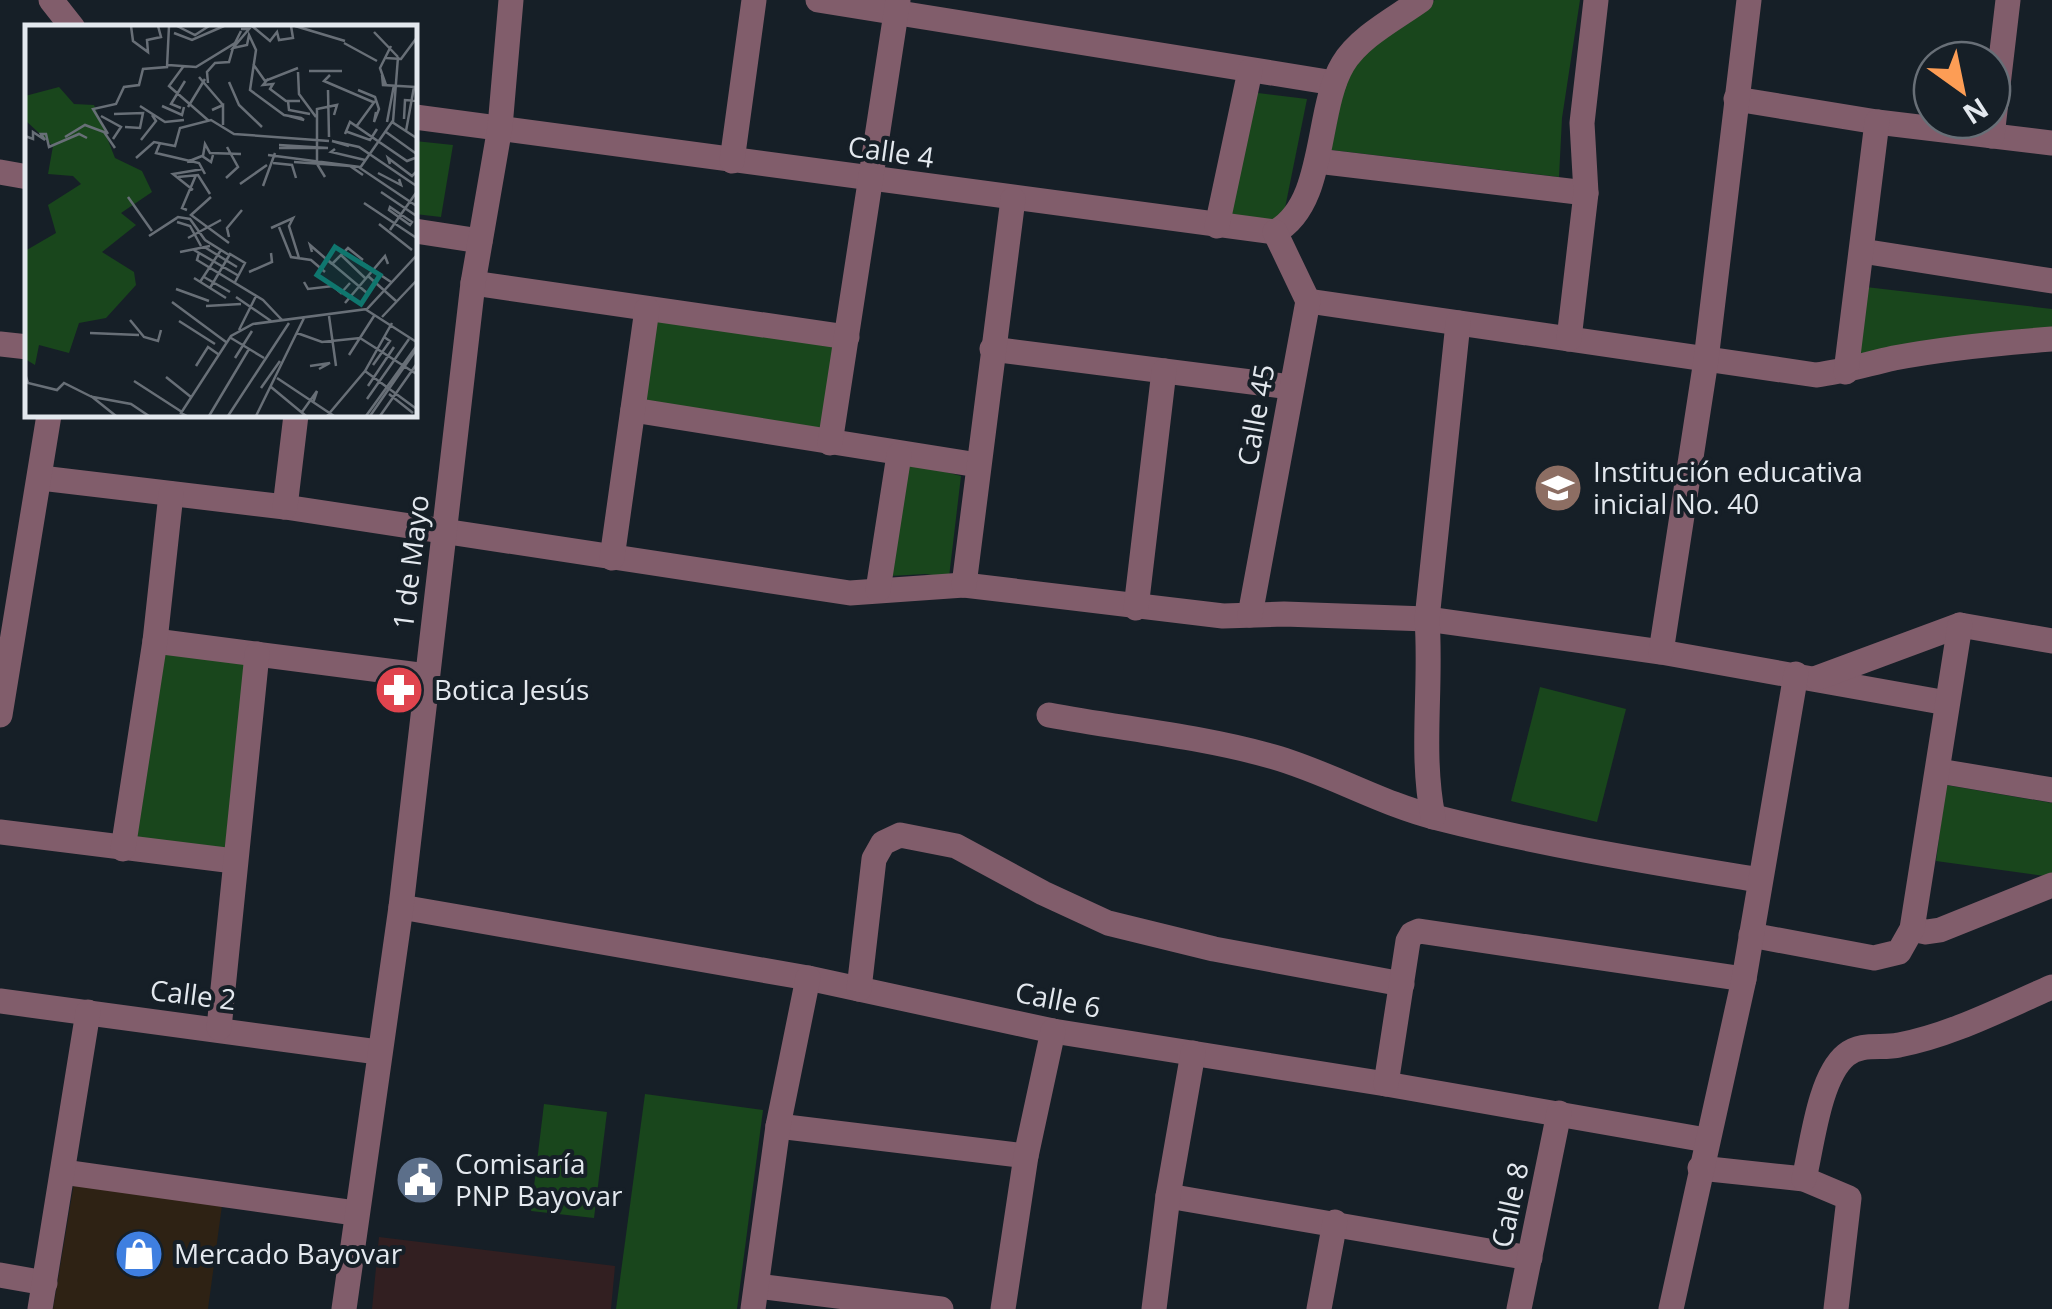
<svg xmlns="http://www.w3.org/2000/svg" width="2052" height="1309" viewBox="0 0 2052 1309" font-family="'Open Sans',sans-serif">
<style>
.commercial{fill:#2e2214}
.medical{fill:#321f21}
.green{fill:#19461c}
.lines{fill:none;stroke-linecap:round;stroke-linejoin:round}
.minor{stroke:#815d6b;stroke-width:25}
.labels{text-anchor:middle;stroke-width:8;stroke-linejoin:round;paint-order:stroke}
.street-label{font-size:28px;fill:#e3e8ee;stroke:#161f27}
.poi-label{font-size:28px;fill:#e3e8ee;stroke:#161f27;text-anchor:start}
.inset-road{fill:none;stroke:#686f77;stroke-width:2.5}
.view{fill:#0f766e;fill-opacity:0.15;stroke:#0f766e;stroke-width:5}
.inset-edge{fill:none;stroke:#e3e8ee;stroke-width:5}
</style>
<rect width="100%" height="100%" fill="#161f27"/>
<!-- commercial -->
<path class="commercial" d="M75 1177 223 1198 208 1309H53Z"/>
<!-- medical -->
<path class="medical" d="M379 1237 615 1266 611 1309H372Z"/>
<!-- green -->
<g class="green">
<path d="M1435 0H1580L1562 118 1559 177 1331 150 1347 72 1375 43Z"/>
<path d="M1250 92 1307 99 1284 213 1267 225 1224 218Z"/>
<path d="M415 141 453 145 441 217 415 214Z"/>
<path d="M1849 285 2052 309V333L1837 372Z"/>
<path d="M654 319 838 345 826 435 643 407Z"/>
<path d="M904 461 961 476 949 577 925 574 890 576Z"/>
<path d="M164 651 246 661 225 849 134 839Z"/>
<path d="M1540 687 1626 709 1597 822 1511 801Z"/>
<path d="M1946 785 2052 803V877L1936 861Z"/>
<path d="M645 1094 763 1110 737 1309H616Z"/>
<path d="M544 1104 607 1112 594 1218 531 1211Z"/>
</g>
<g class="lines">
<!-- minor -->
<g class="minor">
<path d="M51 0 73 28"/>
<path d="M818 0 1334 83"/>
<path d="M1736 99 1877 122 2052 143"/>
<path d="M415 117 1275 232"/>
<path d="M1992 136 2008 0"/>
<path d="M732 161 754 0"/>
<path d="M1317 161 1586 193"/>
<path d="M0 172 28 177"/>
<path d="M1217 226 1250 71"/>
<path d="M415 231 480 241"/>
<path d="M1275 232C1327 204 1315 110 1343 64 1359 37 1396 18 1421 0"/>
<path d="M1862 251 2052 281"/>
<path d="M473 283 847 337"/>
<path d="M1308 301 1816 375C1843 372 1867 364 1894 358 1946 348 1999 343 2052 339"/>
<path d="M1569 339 1586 193 1582 123 1596 0"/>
<path d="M0 344 28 347"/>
<path d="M992 349 1291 387"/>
<path d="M1846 372 1877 122"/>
<path d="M633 410 978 465"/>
<path d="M830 443 898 0"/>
<path d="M41 478 285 507 850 593 964 585 1223 616 1284 614 1427 619 1661 652 1947 703"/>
<path d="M285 507 296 415"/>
<path d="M612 558 647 309"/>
<path d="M964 585 1013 199"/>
<path d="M878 590 899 455"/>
<path d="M1136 608 1164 371"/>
<path d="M1250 615 1308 301 1275 232"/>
<path d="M155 641 427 676"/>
<path d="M1661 652 1706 360 1749 0"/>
<path d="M1817 678 1960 625 2052 641"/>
<path d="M0 715 49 415"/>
<path d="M1049 715C1123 729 1201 736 1274 757 1330 773 1381 804 1438 818 1544 845 1651 862 1759 880"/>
<path d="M1939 771 2052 790"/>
<path d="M1433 817C1420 751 1432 686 1427 619L1458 323"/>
<path d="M0 832 234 861"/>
<path d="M123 849 155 641 171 494"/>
<path d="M401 907 808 978 1053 1031 1386 1084 1706 1140"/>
<path d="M1912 929 1926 932 1940 930 2052 885"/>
<path d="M1751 935 1874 958 1899 952 1912 929 1960 625"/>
<path d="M859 989 874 859 883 843 900 835 956 846 1043 893 1108 923 1214 949 1402 984"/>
<path d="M0 1001 378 1052"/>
<path d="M219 1028 257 654"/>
<path d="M1386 1084 1408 941 1412 934 1419 931 1744 979"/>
<path d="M778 1126 1026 1156"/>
<path d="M1700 1168 1804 1179 1849 1198 1836 1309"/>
<path d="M63 1172 355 1213"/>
<path d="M1804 1179C1812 1146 1819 1077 1846 1055 1862 1042 1882 1049 1899 1045 1952 1035 2003 1008 2052 987"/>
<path d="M1168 1196 1530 1258"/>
<path d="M0 1275 45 1283"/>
<path d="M757 1286 941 1309"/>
<path d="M40 1309 88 1012"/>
<path d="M344 1309 401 907 473 283 500 127 511 0"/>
<path d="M753 1309 778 1126 808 978"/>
<path d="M1003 1309 1026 1156 1053 1031"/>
<path d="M1154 1309 1168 1196 1193 1053"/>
<path d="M1319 1309 1335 1222"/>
<path d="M1519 1309 1559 1113"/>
<path d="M1671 1309 1744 979 1796 674"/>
</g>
</g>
<!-- icons -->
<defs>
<g id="school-disc" transform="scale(2.5)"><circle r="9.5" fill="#8d6e63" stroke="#161f27"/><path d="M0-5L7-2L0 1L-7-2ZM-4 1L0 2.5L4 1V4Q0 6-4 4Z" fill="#fff"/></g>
<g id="pharmacy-disc" transform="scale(2.5)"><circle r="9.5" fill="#e0444e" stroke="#161f27"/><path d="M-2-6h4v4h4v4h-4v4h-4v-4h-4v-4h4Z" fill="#fff"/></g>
<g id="civic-disc" transform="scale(2.5)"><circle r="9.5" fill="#5c6f8a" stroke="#161f27"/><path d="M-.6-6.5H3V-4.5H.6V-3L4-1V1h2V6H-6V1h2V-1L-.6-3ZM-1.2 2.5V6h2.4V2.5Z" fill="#fff"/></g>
<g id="shop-disc" transform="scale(2.5)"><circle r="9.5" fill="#3f7fe0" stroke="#161f27"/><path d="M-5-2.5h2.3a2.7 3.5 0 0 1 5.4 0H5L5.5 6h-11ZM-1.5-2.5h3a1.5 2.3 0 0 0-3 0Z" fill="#fff"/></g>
</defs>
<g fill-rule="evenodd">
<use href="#school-disc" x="1558" y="488"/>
<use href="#pharmacy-disc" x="399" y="690"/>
<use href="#civic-disc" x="420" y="1180"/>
<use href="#shop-disc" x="139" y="1254"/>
</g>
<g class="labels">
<!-- street labels -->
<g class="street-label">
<text transform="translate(891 152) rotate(8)" y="10">Calle 4</text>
<text transform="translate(1256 415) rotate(-80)" y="10">Calle 45</text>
<text transform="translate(411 562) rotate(-83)" y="10">1 de Mayo</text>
<text transform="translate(193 995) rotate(7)" y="10">Calle 2</text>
<text transform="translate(1058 1000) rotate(11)" y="10">Calle 6</text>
<text transform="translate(1510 1205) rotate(-78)" y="10">Calle 8</text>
</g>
<!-- poi labels -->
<g class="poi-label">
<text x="1593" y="482">Institución educativa<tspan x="1593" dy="32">inicial No. 40</tspan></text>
<text x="434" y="700">Botica Jesús</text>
<text x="455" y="1174">Comisaría<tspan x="455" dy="32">PNP Bayovar</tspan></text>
<text x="174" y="1264">Mercado Bayovar</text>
</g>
</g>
<!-- overview -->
<g transform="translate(25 25)">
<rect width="392" height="392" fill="#161f27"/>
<path d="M34 62 49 79 69 80 90 133 117 146 127 167 96 188 111 200 77 227 109 247 111 260 81 293 54 298 44 328 14 320 10 340 0 334V226L31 208 23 180 56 159 48 151 23 149 28 121 0 95V71Z" fill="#19461c"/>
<path class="inset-road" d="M106 1 108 16 123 27 122 15 136 12 133 1M152 1 170 10 184 1M227 1 245 16 252 7 254 15 268 13 266 1M270 1 320 16M216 4H224L208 23 222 20 224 10 231 25 225 65 259 90 276 93 279 95 264 91M349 7 373 32M149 8 167 15 199 1M319 18 352 36M361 33 376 34 393 11M228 39 240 56 273 43M143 40 171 42 210 18 216 6M158 42 144 61 184 96M284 46H317M273 47 274 69 291 92M305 50 299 56 348 77M357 50 358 60 391 62M174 52 198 80M243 54 238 60 248 59 245 64 261 76H275M204 57 214 80 237 102M183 58 182 47 190 38 204 37 208 23M361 60 355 43 366 21M303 65 304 112M333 65 350 72 354 84 349 97 351 87M263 76 264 85 285 89M115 81 140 97 159 95M137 81 157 90 159 82M163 82 180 54M156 83 146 79 160 56M187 85 198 80V100M89 89 118 88 115 103 100 102M76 91 96 102 88 114M379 94 380 75 393 76M362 97 369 60M368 97 373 32M331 102 350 76M320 106 345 115 352 104M381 106 389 62M361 107 393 130M83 109 68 84 91 79 99 62 114 60 118 44 142 42 144 1M320 109 325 97 382 136 390 133M0 111 8 114V107L20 115 16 109H21L24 122 54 109 62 113M40 112 60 100 79 107 90 123M393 114 367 97 335 143 393 182M116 115 131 96 127 90M135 118 131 128 174 138 180 149M324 121 307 116 334 122 393 162M254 123H303L254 120M310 124 306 127 340 135M243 130 335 142M178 131 180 119 185 128 216 129M111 133 129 117 150 121 155 103 186 95 209 109 304 116M162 137 177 131 186 137 188 130M269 137 325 141 338 150M248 138 267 140 271 153M365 139 363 133 387 151 393 145M353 148 376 160 374 154M153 152 173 150 185 169M300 152 292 139V84L312 80 309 90M201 153 213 142 202 122M215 159 242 140M238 161 250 128M168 165 148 149 178 144M356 167 393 192M103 172 127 206M186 172 166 190 204 218M339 178 393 214M365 182 387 197 385 200 364 185ZM162 185 157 183 171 150M152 193 124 211 153 192 165 194 180 215 204 230M152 197 165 201 176 221M354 199 387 225M254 202 266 232 286 235 300 247M246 203 268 193 264 201 274 233M365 205 393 165M204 212 202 203 217 185M163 213 196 195M181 223 212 242M169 225 214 251M155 227 185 221M287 227 285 220 307 239M174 228 172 235 238 275 257 295M316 230 340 253M304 236 342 268M336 237 366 257M307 239 323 223 338 235M224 247 247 237 246 228M343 251 371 276M179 252 205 267M169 253 201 273M175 257 196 225M279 257 283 264 308 261 316 268 325 258M185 263 205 229 220 238 210 257M151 264 184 276M211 272 246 296M147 277 201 317M320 278 360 231 363 239M181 281 216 279M340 284 393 318M304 291 311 341M357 292 393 254M105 295 119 312 133 316 136 305M154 296 190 319M214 305 231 271M65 308 114 310M272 308 297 317 335 313 393 350M206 313 239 333M324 330 349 291M210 333 227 306M348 340 365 316 359 312M171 341 183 322 193 329M285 341 305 338 294 344M340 346 393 385M0 349 3 358 32 365 39 358 67 372M141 352 166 372M252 353 309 391M109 356 157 387M343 361 369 322M246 362 281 391M236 363 255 336M364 369 388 388M66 371 91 391M68 372 106 379 124 391M342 374 384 314M277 387 292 366 288 378M162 391 156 388 206 311 228 299 342 284 391 231M184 391 224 324M203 391 264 298M231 391 279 293M302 391 340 346 367 298M341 391 393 319M345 391 393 322M355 391 393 337"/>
<path class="view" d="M310 222 355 250 336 279 292 250Z"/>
<rect width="392" height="392" class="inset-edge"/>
</g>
<!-- north arrow -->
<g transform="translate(1962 90) rotate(147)"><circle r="48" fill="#161f27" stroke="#686f77" stroke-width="2.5"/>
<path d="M0-8L18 38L0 25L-18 38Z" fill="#fd9d55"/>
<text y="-15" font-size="28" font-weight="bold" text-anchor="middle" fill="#e3e8ee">N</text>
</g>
</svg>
